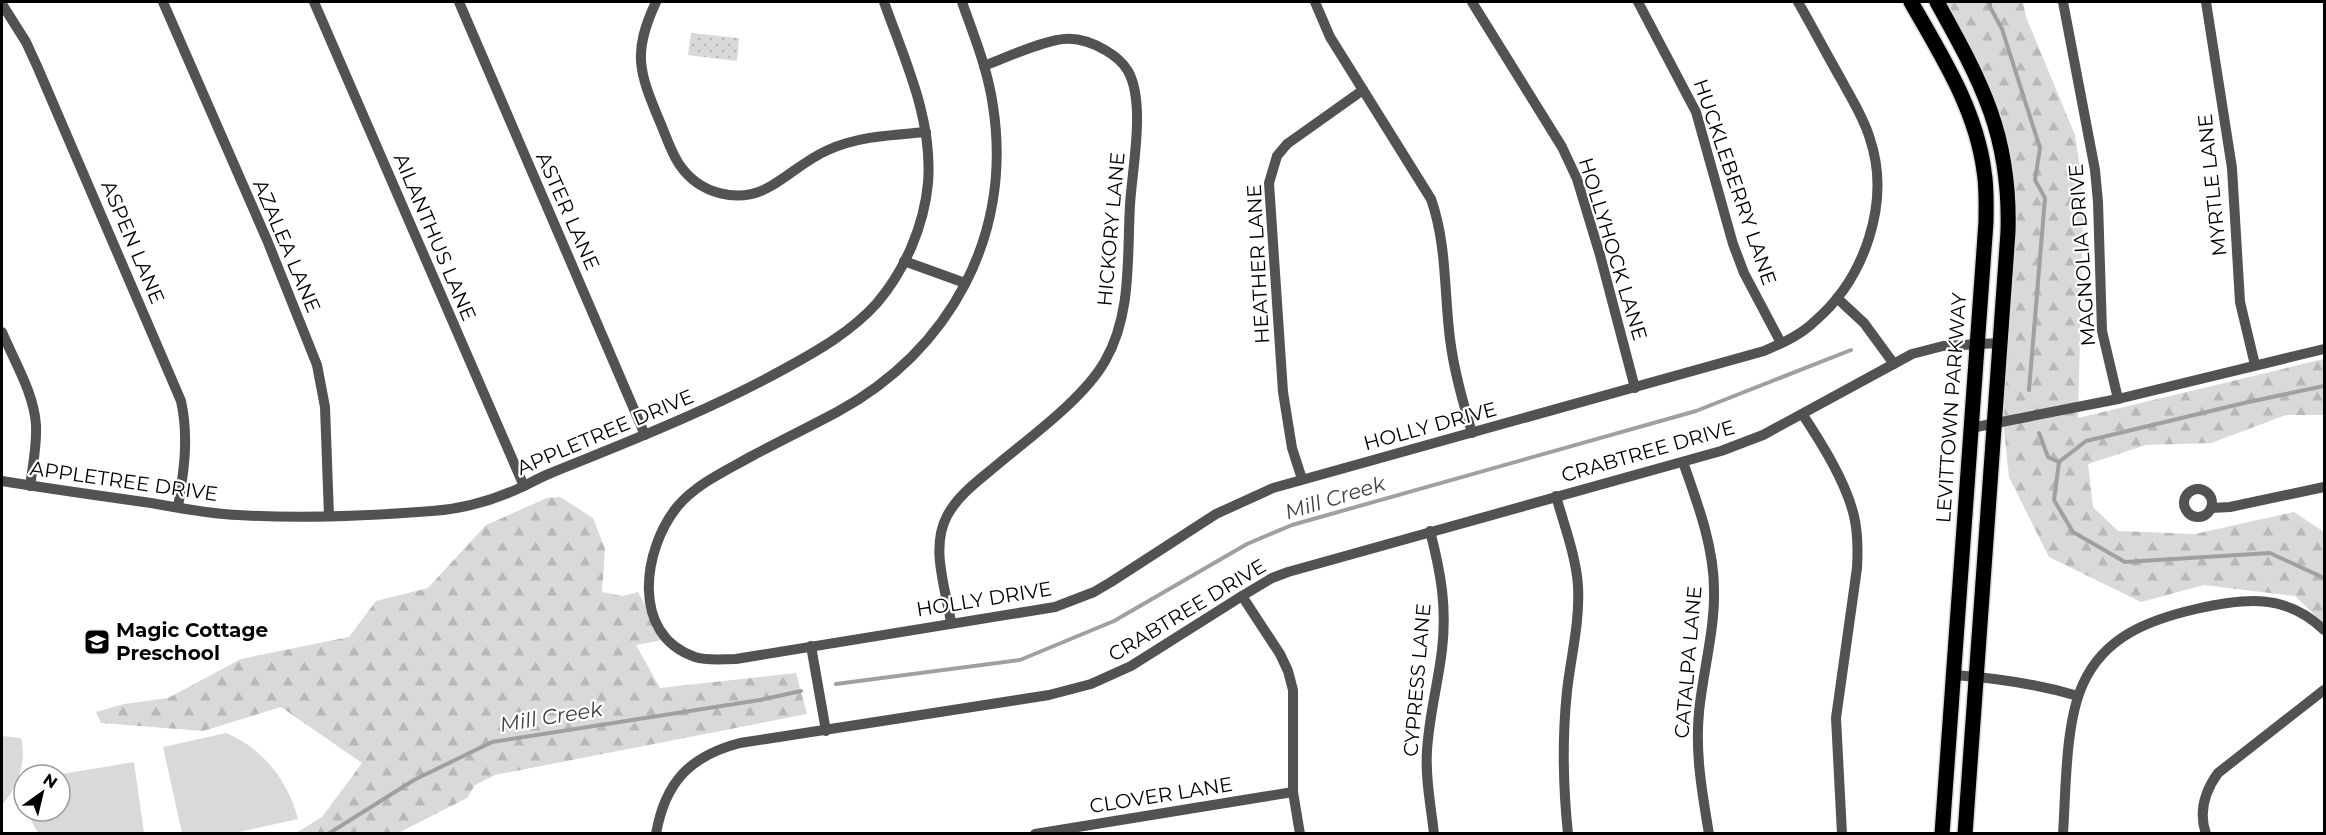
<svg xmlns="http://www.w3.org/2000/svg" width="2326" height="835" viewBox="0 0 2326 835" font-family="Montserrat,sans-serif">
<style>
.green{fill:url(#green-dots)}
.forest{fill:url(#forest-firs)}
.pitch{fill:#d9d9d9}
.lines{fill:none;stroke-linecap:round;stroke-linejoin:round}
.stream{stroke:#a0a0a0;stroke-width:4}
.primary-casing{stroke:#dbdbdb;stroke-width:18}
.minor{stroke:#525252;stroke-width:10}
.primary{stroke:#000;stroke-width:15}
.labels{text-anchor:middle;stroke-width:4.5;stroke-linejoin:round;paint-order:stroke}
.street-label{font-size:20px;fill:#000;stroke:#fff}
.poi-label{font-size:20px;font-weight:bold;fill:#000;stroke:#fff;text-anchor:start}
.water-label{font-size:21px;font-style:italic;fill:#414141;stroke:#fff}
</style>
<defs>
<pattern id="green-dots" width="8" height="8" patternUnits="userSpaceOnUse" patternTransform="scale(1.5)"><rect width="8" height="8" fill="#d9d9d9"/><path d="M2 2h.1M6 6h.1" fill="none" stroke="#b8b8b8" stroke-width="1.8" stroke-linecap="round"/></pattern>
<pattern id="forest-firs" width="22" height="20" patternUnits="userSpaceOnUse" patternTransform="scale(1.5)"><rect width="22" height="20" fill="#d9d9d9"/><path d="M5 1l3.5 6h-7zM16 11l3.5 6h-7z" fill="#b8b8b8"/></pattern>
</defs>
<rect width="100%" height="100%" fill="#fff"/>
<!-- green -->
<path class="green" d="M691 33 739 38 737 61 688 55Z"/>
<!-- forest -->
<g class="forest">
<path d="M1945 2H2023L2026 17 2075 135 2081 174 2083 216 2078 418 2324 359V415H2286L2211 443 2146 445 2088 464 2093 507 2118 531 2195 534 2294 512 2324 532V624L2295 596 2204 585 2141 602 2049 557 2009 477 2004 430 2005 370 2013 263 2001 115Z"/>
<path d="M560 497 593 518 605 549 602 592 622 596 638 592 663 640 636 645 660 688 796 673 807 714 495 775 475 785 467 798 398 833 294 834 322 817 362 763 281 707 203 731 101 723 96 712 124 704 168 698 241 659 349 637 376 601 428 588 486 525 547 498Z"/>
</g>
<!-- pitch -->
<g class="pitch">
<path d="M226 733C263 748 288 781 298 819L235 833H182L163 747Z"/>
<path d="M2 736 21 738C27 762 18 787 2 805Z"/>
<path d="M134 762 144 833H38L26 811H60V775H56Z"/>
</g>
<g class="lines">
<!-- stream -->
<g class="stream">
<path d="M1990 2V7L2002 29 2040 148 2035 180 2045 198 2029 390"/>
<path d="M2324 386 2244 403 2086 441 2059 462 2054 500 2073 532 2125 562 2270 553 2324 578"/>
<path d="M2039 433 2048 457 2059 462"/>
<path d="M836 684 1020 660 1114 621 1247 544 1292 525 1696 411 1851 350"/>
<path d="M328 834 414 780 492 742 760 700 801 691"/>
</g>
<!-- primary casing -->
<g class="primary-casing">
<g id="primary">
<path d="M1911 2C1941 55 1976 109 1984 171 1987 188 1986 205 1986 222L1942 834"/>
<path d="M1937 2C1982 83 2011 136 2008 232L1965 834"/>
</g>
</g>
<!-- minor -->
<g class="minor">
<path d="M163 2 267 240 317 365 325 407 329 516"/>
<path d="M314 2 524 486"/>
<path d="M459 2 645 435"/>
<path d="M656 2C632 53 639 72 660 122 666 136 671 152 679 164 699 194 739 205 771 186 790 175 807 159 828 150 859 136 893 135 926 132"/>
<path d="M962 2C974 36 988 70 993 106 1013 235 950 351 837 412 809 427 780 441 752 456 727 470 696 484 677 507 643 549 630 635 695 657 708 661 722 659 736 659L1055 607 1094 592 1111 582 1216 514 1273 488 1764 351C1782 343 1801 335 1815 321 1865 278 1891 202 1870 139 1864 118 1852 100 1842 81 1827 55 1813 28 1798 2"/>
<path d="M1315 2 1330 37 1431 199C1447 244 1444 292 1450 339 1454 371 1463 402 1472 433"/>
<path d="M1472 2 1562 147 1577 179 1600 255 1635 388"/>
<path d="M1638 2 1696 112 1733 244 1744 273 1781 343"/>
<path d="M2063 2 2095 170 2098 202 2102 331 2118 399"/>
<path d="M2206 2 2232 168 2240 302 2255 365"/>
<path d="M2 4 26 42 37 66 181 401C189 437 184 471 178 507"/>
<path d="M904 261 965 283"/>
<path d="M1837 298 1864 323 1894 364"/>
<path d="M2 332C14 361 34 393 36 425 37 445 33 465 30 486"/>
<path d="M1803 415C1822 444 1846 482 1854 516 1858 533 1858 550 1857 568L1836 718 1842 834"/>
<path d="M1971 428 2118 399 2324 349"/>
<path d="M1683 462C1697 502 1714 546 1714 590 1715 630 1703 671 1699 712 1695 753 1702 792 1709 834"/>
<path d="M1302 479 1292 448 1283 392 1269 183 1277 156 1287 144 1363 90"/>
<path d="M2 481C51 489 101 496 151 503 179 508 209 514 238 515 302 519 368 516 432 511 464 509 494 500 522 487 532 482 541 477 551 473 630 441 710 410 786 368 819 350 852 331 877 303 905 270 924 226 928 183 933 119 905 61 884 2"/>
<circle cx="2198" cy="503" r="14"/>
<path d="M1556 496C1564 525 1576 556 1578 586 1580 622 1571 656 1567 691 1562 739 1563 786 1568 834"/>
<path d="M2211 508 2230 507 2324 487"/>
<path d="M1430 531C1441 573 1447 607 1442 650 1438 684 1429 716 1427 751 1425 778 1431 806 1434 834"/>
<path d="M1242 596 1280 654 1288 671 1293 690V792L1300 834"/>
<path d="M951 623C946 589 930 548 947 516 957 497 975 483 991 470 1026 440 1083 400 1105 361 1132 315 1127 257 1130 205 1132 169 1146 103 1128 71 1122 61 1114 55 1105 50 1090 41 1074 36 1057 40 1032 45 1008 57 984 66"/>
<path d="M811 646 826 731"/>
<path d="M1954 675C1996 678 2037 684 2078 696"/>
<path d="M656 834C665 782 690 756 740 743L1049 695 1091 684 1131 666 1242 596 1272 578 1288 572 1721 451 1763 435 1912 354 1943 346 1999 343"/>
<path d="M1035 834 1293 792"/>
<path d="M2063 834C2066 790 2065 723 2083 684 2104 637 2148 620 2196 609 2244 598 2286 593 2324 630"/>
<path d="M2206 834C2198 811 2205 791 2218 773L2324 690"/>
</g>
<!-- primary -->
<use href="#primary" class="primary"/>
</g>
<!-- icons -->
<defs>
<g id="school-square" transform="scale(1.35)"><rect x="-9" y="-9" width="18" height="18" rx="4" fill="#000" stroke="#fff"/><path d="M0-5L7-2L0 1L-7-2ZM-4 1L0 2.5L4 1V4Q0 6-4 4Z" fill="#fff"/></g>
</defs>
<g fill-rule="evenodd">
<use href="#school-square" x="97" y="642"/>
</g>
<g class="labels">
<!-- street labels -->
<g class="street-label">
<text transform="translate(1735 182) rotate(71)" y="7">HUCKLEBERRY LANE</text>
<text transform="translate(2212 185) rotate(-96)" y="7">MYRTLE LANE</text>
<text transform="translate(568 211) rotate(66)" y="7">ASTER LANE</text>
<text transform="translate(1111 229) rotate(-85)" y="7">HICKORY LANE</text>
<text transform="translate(435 237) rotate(67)" y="7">AILANTHUS LANE</text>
<text transform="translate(133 242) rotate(67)" y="7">ASPEN LANE</text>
<text transform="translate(287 246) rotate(67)" y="7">AZALEA LANE</text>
<text transform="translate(1613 249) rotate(73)" y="7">HOLLYHOCK LANE</text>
<text transform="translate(2082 255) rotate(-94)" y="7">MAGNOLIA DRIVE</text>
<text transform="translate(1258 264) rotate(-93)" y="7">HEATHER LANE</text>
<text transform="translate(1951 408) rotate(-86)" y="7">LEVITTOWN PARKWAY</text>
<text transform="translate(1430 426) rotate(-15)" y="7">HOLLY DRIVE</text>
<text transform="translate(605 432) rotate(-23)" y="7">APPLETREE DRIVE</text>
<text transform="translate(1648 451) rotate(-16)" y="7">CRABTREE DRIVE</text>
<text transform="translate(124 481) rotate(8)" y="7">APPLETREE DRIVE</text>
<text transform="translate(984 599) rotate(-9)" y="7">HOLLY DRIVE</text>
<text transform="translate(1187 610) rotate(-31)" y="7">CRABTREE DRIVE</text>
<text transform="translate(1688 662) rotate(-85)" y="7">CATALPA LANE</text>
<text transform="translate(1417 680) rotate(-85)" y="7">CYPRESS LANE</text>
<text transform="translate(1161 795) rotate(-9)" y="7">CLOVER LANE</text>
</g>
<!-- poi labels -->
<g class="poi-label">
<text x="116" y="637">Magic Cottage<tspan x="116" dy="23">Preschool</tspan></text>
</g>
<!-- water labels -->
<g class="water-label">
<text transform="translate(1335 498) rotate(-17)" y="7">Mill Creek</text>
<text transform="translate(551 717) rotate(-9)" y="7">Mill Creek</text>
</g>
</g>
<!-- border -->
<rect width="2326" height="835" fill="none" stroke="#000000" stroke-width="6"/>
<!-- north arrow -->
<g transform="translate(42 793) rotate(34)"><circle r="28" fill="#ffffff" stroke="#999999" stroke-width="1.5"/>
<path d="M0-4.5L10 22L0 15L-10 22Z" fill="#000000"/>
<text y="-9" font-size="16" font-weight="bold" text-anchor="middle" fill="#000000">N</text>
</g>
</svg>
